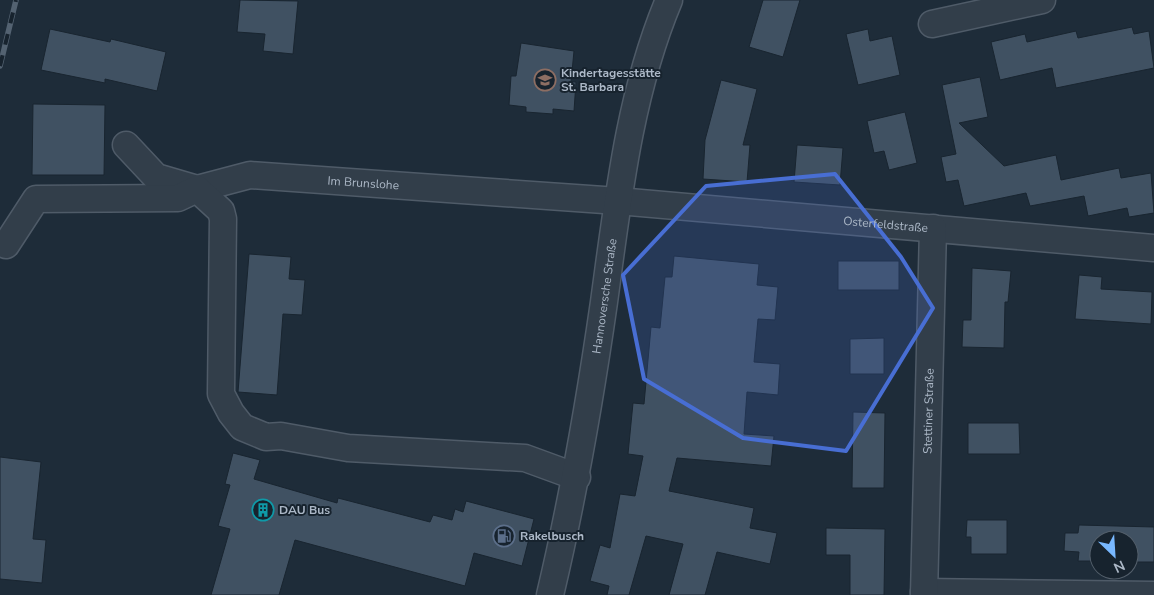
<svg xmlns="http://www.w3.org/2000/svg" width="1154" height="595" viewBox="0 0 1154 595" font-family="'Nunito Sans',sans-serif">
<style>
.building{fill:#405162;stroke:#192530}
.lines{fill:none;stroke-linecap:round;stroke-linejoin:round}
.minor-casing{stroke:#4f5b68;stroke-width:29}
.minor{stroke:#323e4a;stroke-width:26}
.rail-casing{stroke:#536271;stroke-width:5.5}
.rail{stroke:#17232e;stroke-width:4;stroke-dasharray:11;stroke-linecap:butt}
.marked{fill:#486ed3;fill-opacity:0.2;stroke:#486ed3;stroke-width:4;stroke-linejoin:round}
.labels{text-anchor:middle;stroke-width:4;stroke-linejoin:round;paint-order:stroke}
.poi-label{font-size:12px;font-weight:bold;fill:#acb8c7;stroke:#17232e;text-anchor:start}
.street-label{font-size:12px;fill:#acb8c7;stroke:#17232e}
</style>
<rect width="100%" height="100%" fill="#1e2c39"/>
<!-- building -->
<g class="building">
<path d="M240 0 298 1 293 54 263 51 265 34 237 32Z"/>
<path d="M763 0H800L783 57 749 47Z"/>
<path d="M1132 27 1134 34 1149 31 1154 68 1056 88 1052 68 1000 80 991 42 1025 34 1027 42 1076 31 1078 38Z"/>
<path d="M50 29 110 42 111 39 166 52 157 91 105 79V83L41 70Z"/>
<path d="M868 29 870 41 892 36 900 75 858 85 846 34Z"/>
<path d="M521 43 574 51 571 82H576L574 111 553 109V114L526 112V107L509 105 511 76H516Z"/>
<path d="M980 77 988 117 959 123 1004 166 1056 155 1061 180 1119 168 1121 178 1151 173 1154 213 1129 217 1127 208 1088 216 1084 196 1030 206 1026 193 964 206 958 180 946 182 941 157 956 154 942 85Z"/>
<path d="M721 80 757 89 743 145H750L747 182 703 179 705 140Z"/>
<path d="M33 104 105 105 104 175H32Z"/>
<path d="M905 112 917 163 889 170 884 151 874 153 867 121Z"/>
<path d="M797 145 843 148 840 185 794 182Z"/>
<path d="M249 254 291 257 289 279 305 280 302 315 283 314 277 395 238 392Z"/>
<path d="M674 256 759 264 757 285 778 287 775 320 758 319 754 362 780 364 778 395 747 392 744 434 774 436 771 466 677 458 669 491 754 508 750 528 777 533 770 564 717 552 705 595H669L683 544 646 536 629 595H607L609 586 590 581 600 545 610 548 620 494 635 496 643 456 628 454 633 403 644 404 651 327 660 328 665 277H672Z"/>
<rect x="838" y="261" width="61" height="29"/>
<path d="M972 268 1011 271 1008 302H1005L1004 348 962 347 963 320H971Z"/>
<path d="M1079 275 1102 277 1101 289 1152 292 1151 324 1075 319Z"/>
<path d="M884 338V374H850V339Z"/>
<path d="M853 412 885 413 884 488H852Z"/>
<path d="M968 423H1019L1020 454H968Z"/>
<path d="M233 453 260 460 254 479 337 503 338 498 430 522 433 515 452 520 455 509 463 512 466 501 534 519 522 566 474 553 465 586 295 540 279 595H211L230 529 218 526 230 485 225 484Z"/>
<path d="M0 457 41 462 33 539 46 540 42 583 0 579Z"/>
<path d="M967 520H1007V554H971V537H966Z"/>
<path d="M1079 525 1154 527V562H1129V540H1099V561H1078L1079 552 1064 551 1065 533H1078Z"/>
<path d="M826 528 885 529 884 595H850V555H826Z"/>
</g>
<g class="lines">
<!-- minor casing -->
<g class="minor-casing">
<g id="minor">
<path d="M932 24 1042 0"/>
<path id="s1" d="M126 145 156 177 197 189 250 175 618 201 1154 248"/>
<path d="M6 245 36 199 178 198 197 189 221 211 223 219 221 394 231 413 242 427 266 437 281 436 348 448 525 458 577 477"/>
<path d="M924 592 1154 595"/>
<path id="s2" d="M550 595C573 498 590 400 604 302 618 200 629 95 669 0"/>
<path id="s3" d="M924 595 933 228"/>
</g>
</g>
<!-- minor -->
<use href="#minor" class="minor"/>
<!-- rail casing -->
<g class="rail-casing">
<path id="rail" d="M0 66 16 0"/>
</g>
<!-- rail -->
<use href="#rail" class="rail"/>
</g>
<!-- marked area -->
<path class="marked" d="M835 174 901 257 933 308 846 451 743 438 644 379 623 275 706 186Z"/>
<!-- icons -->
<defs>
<g id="school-ring" transform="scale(1.125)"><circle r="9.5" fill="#17232e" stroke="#8d6e63" stroke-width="1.5"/><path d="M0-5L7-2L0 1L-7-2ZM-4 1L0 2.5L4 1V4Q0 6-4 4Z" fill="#8d6e63"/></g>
<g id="building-ring" transform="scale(1.125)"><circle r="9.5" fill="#17232e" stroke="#0f9aa8" stroke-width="1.5"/><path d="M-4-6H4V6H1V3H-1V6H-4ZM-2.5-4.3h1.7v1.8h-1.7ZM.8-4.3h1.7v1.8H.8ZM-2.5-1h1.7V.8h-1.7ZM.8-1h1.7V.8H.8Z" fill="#0f9aa8"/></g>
<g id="fuel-ring" transform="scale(1.125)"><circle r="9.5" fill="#17232e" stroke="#5c6f8a" stroke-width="1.5"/><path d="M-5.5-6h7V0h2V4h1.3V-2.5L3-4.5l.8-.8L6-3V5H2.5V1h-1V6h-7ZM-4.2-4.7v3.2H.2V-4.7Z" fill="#5c6f8a"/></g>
</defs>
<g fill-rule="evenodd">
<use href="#school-ring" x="545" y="80"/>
<use href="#building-ring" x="263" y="510"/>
<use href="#fuel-ring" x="504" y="536"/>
</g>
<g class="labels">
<!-- poi labels -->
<g class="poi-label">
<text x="561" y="77">Kindertagesstätte<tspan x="561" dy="14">St. Barbara</tspan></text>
<text x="279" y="514">DAU Bus</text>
<text x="520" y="540">Rakelbusch</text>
</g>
<!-- street labels -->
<g class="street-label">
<text dy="4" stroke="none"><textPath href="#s1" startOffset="255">Im Brunslohe</textPath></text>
<text dy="4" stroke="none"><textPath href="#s1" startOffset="779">Osterfeldstraße</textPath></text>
<text dy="4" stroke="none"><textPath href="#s2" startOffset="304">Hannoversche Straße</textPath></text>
<text dy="4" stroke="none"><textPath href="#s3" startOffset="184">Stettiner Straße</textPath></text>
</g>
</g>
<!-- north arrow -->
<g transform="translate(1114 555) rotate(155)"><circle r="24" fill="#17232e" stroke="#535f6b"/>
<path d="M0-4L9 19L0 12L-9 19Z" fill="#78b8ff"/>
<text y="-8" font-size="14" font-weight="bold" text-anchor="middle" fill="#acb8c7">N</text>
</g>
</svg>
